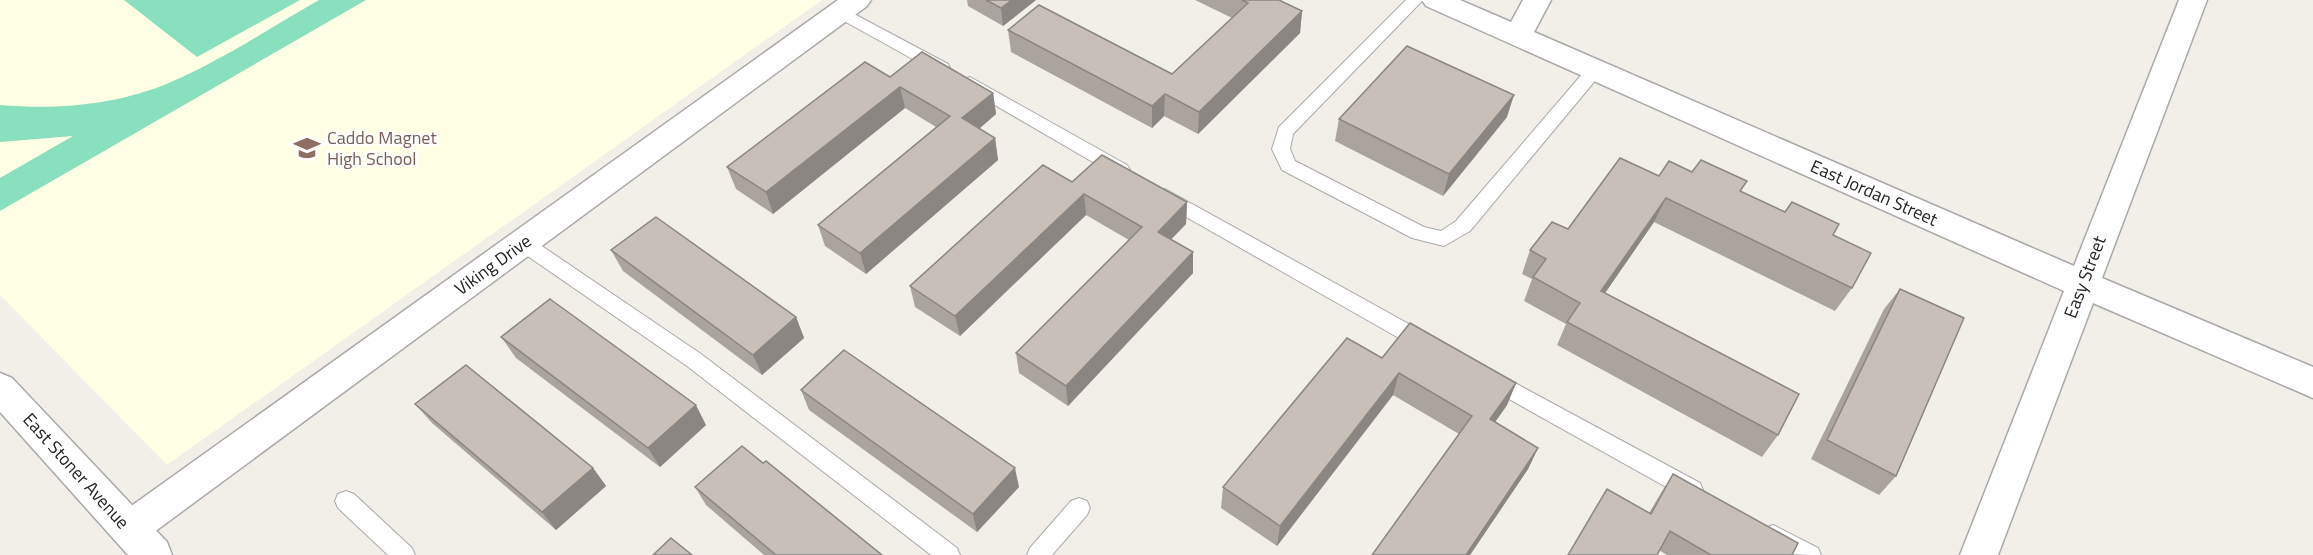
<svg xmlns="http://www.w3.org/2000/svg" width="2313" height="555" viewBox="0 0 2313 555" font-family="'Titillium Web',sans-serif">
<style>
.education{fill:#ffffe5}
.pitch{fill:#88e0be}
.lines{fill:none;stroke-linecap:round;stroke-linejoin:round}
.service-casing{stroke:#a9a9a9;stroke-width:2}
.minor-casing{stroke:#a9a9a9;stroke-width:3}
.tertiary-casing{stroke:#a9a9a9;stroke-width:3}
.service{fill:#fff;fill-rule:evenodd}
.minor{fill:#fff;fill-rule:evenodd}
.tertiary{fill:#fff;fill-rule:evenodd}
.wall{fill:#aba49e}
.shaded-wall{fill:#8b8681}
.building{fill:#c7bfb8;stroke:#8b8681;stroke-width:1.5}
.labels{text-anchor:middle;stroke-width:4.5;stroke-linejoin:round;paint-order:stroke}
.education-label{font-size:18px;fill:#785e54;stroke:#fff;text-anchor:start}
.street-label{font-size:18px;fill:#222;stroke:#fff}
</style>
<rect width="100%" height="100%" fill="#f2efe9"/>
<!-- education -->
<path class="education" d="M0 0H822L167 465 0 295Z"/>
<!-- pitch -->
<g class="pitch">
<path d="M124 0H300L197 57Z"/>
<path d="M319 0H366L0 211V178L73 136 0 142V105C57 110 118 105 171 82 222 60 270 28 319 0Z"/>
</g>
<g class="lines">
<!-- service casing -->
<g class="service-casing">
<g id="service">
<path d="M1406 0H1423L1293 134 1290 149 1295 161 1424 227 1441 231 1456 221 1589 66H1601L1604 70 1470 231 1444 246 1412 238 1282 170 1272 149 1279 127Z"/>
<path d="M841 7 948 64 950 68 948 72H936L835 16 833 12 835 8Z"/>
<path d="M970 77 1127 165 1130 170 1127 175 1121 177 1115 175 964 87 961 83 964 79Z"/>
<path d="M1165 189 1434 338 1437 344 1434 350 1427 352 1420 350 1158 201 1156 196 1158 191Z"/>
<path d="M523 236 530 238 701 354 957 548 960 555H931L687 366 516 248 513 243 516 238Z"/>
<path d="M1489 369 1700 483 1703 490 1700 497 1692 500 1684 497 1482 384 1479 378 1482 372Z"/>
<path d="M346 491 354 494 412 548 415 555H388L338 508 335 501 338 494Z"/>
<path d="M1079 498 1087 501 1090 508 1087 515 1052 555H1027L1030 548 1071 501Z"/>
<path d="M1773 525 1818 548 1821 555C1801 555 1772 555 1762 535L1765 528Z"/>
</g>
</g>
<!-- minor casing -->
<g class="minor-casing">
<g id="minor">
<path d="M838 0H871L867 6 142 541 129 546 116 541 110 529 116 517Z"/>
<path d="M1422 0H1460L1511 22 1523 0H1551L1534 32 2074 266 2179 0H2207L2102 278 2313 367V398L2093 303 1998 555H1960L2064 291 1426 6Z"/>
</g>
</g>
<!-- tertiary casing -->
<g class="tertiary-casing">
<path id="tertiary" d="M0 373 12 378 167 542 172 555H128L0 412Z"/>
</g>
<!-- service -->
<use href="#service" class="service"/>
<!-- minor -->
<use href="#minor" class="minor"/>
<!-- tertiary -->
<use href="#tertiary" class="tertiary"/>
</g>
<!-- wall -->
<g class="wall">
<path d="M967 0H1036L1003 26 968 6Z"/>
<path d="M1195 0H1279L1302 11 1300 33 1198 134 1164 116 1152 128 1011 52 1008 30 1172 74 1232 18Z"/>
<path d="M890 77 993 93 996 114 979 129 995 138 998 160 866 274 825 246 818 225 936 127 905 108 773 214 736 189 727 167Z"/>
<path d="M1507 117 1443 196 1335 141 1339 119Z"/>
<path d="M1692 172 1741 192 1833 235 1852 288 1835 311 1654 222 1605 293 1778 435 1762 457 1557 345 1566 324 1524 301 1532 279 1522 274 1530 250 1568 229 1659 176Z"/>
<path d="M1072 182 1187 202 1186 224 1171 239 1193 273 1068 406 1019 373 1016 353 1129 240 1086 215 960 336 915 307 910 286Z"/>
<path d="M611 250 796 317 804 338 762 375 623 271Z"/>
<path d="M1900 289 1896 476 1879 495 1811 459 1884 309Z"/>
<path d="M501 337 706 425 660 467 516 358Z"/>
<path d="M1382 358 1516 383 1507 405 1495 422 1538 448 1528 469 1470 555H1372L1459 434 1393 395 1277 546 1221 508 1223 487Z"/>
<path d="M801 390 1019 487 977 532 809 410Z"/>
<path d="M415 404 593 468 606 486 556 530 432 423Z"/>
<path d="M763 463 882 555H764L706 505 695 487Z"/>
<path d="M1673 474 1792 555H1667L1659 550 1649 513 1661 493Z"/>
</g>
<!-- shaded-wall -->
<g class="shaded-wall">
<path d="M1012 0H1036L1003 26 1001 8Z"/>
<path d="M1302 11 1300 33 1198 134 1199 112Z"/>
<path d="M900 87 905 108 773 214 766 192Z"/>
<path d="M993 93 996 114 966 140 962 118Z"/>
<path d="M1165 94 1164 116 1152 128V106Z"/>
<path d="M1514 95 1507 117 1443 196 1449 174Z"/>
<path d="M995 138 998 160 866 274 860 253Z"/>
<path d="M1084 194 1086 215 960 336 955 316Z"/>
<path d="M1666 198 1654 222 1590 315 1601 291Z"/>
<path d="M1187 202 1186 224 1158 253V232Z"/>
<path d="M1193 252V273L1068 406 1066 386Z"/>
<path d="M796 317 804 338 762 375 753 355Z"/>
<path d="M1399 373 1393 395 1277 546 1280 526Z"/>
<path d="M1516 383 1507 405 1482 441 1490 419Z"/>
<path d="M696 405 706 425 660 467 648 448Z"/>
<path d="M1538 448 1528 469 1470 555H1466Z"/>
<path d="M593 468 606 486 556 530 542 512Z"/>
<path d="M1015 468 1019 487 977 532 973 514Z"/>
</g>
<!-- building -->
<g class="building">
<path d="M986 0H1012L1001 8Z"/>
<path d="M1242 0H1279L1302 11 1199 112 1165 94 1152 106 1008 30 1039 5 1172 74 1248 3Z"/>
<path d="M1407 46 1514 95 1449 174 1339 119Z"/>
<path d="M922 52 993 93 962 118 995 138 860 253 818 225 950 116 900 87 766 192 727 167 865 62 890 77Z"/>
<path d="M1102 155 1187 202 1158 232 1193 252 1066 386 1016 353 1142 227 1084 194 955 316 910 286 1043 165 1072 182Z"/>
<path d="M1620 158 1659 176 1669 161 1692 172 1701 160 1747 181 1740 191 1785 212 1792 202 1839 224 1833 235 1871 253 1852 288 1666 198 1601 291 1799 394 1778 435 1567 322 1580 303 1533 277 1546 259 1530 250 1552 222 1568 229Z"/>
<path d="M656 217 796 317 753 355 611 250Z"/>
<path d="M1900 289 1964 318 1896 476 1827 440Z"/>
<path d="M550 299 696 405 648 448 501 337Z"/>
<path d="M1410 323 1516 383 1490 419 1538 448 1466 555H1372L1472 416 1399 373 1280 526 1223 487 1347 338 1382 358Z"/>
<path d="M844 350 1015 468 973 514 801 390Z"/>
<path d="M466 365 593 468 542 512 415 404Z"/>
<path d="M742 446 763 463 766 461 882 555H776L695 487Z"/>
<path d="M1673 474 1798 543 1792 555H1711L1670 531 1657 555H1568L1607 489 1651 514Z"/>
<path d="M671 538 692 555H653Z"/>
</g>
<!-- icons -->
<defs>
<g id="school-bare" transform="scale(2.07)"><path d="M0-5L7-2L0 1L-7-2ZM-4 1L0 2.5L4 1V4Q0 6-4 4Z" fill="#8d6e63" stroke="#fff" stroke-width="2.5" paint-order="stroke"/></g>
</defs>
<g fill-rule="evenodd">
<use href="#school-bare" x="307" y="148"/>
</g>
<g class="labels">
<!-- education labels -->
<g class="education-label">
<text x="327" y="144">Caddo Magnet<tspan x="327" dy="21">High School</tspan></text>
</g>
<!-- street labels -->
<g class="street-label">
<text transform="translate(1874 193) rotate(24)" y="6">East Jordan Street</text>
<text transform="translate(493 265) rotate(-36)" y="6">Viking Drive</text>
<text transform="translate(2085 277) rotate(-69)" y="6">Easy Street</text>
<text transform="translate(76 471) rotate(48)" y="6">East Stoner Avenue</text>
</g>
</g>
</svg>
